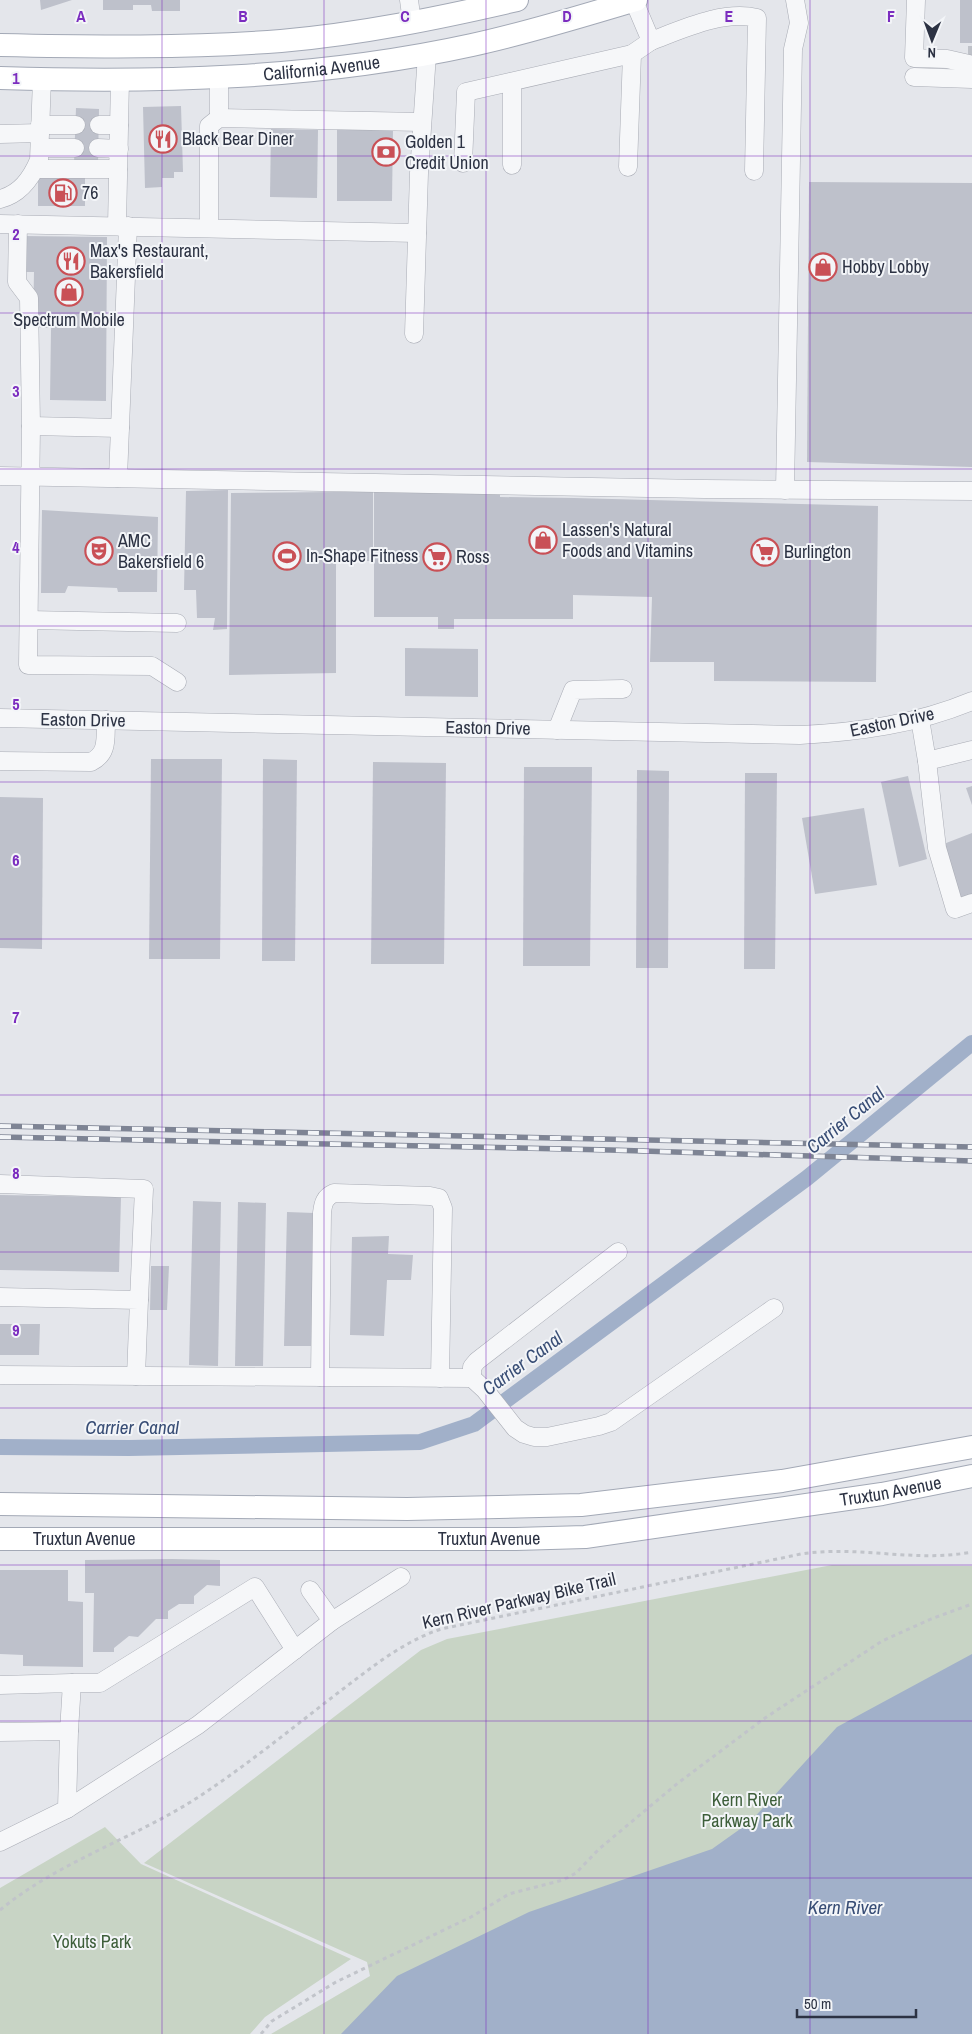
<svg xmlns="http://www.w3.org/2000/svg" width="972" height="2034" viewBox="0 0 972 2034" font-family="'Archivo Narrow',sans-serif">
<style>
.green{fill:#c8d4c5}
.water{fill:#a1b0c9}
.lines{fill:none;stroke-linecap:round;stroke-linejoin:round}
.canal{stroke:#a1b0c9;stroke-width:16}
.building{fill:#bec1cb}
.minor-tunnel{stroke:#bfc2c9;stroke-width:18;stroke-dasharray:18 9;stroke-linecap:butt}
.minor-casing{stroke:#a9acb5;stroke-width:19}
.major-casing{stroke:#a3a9b6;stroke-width:24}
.path{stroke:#c1c4ca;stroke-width:3;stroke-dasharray:4 4;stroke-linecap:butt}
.minor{stroke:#f6f7f9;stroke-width:18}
.major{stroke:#fff;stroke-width:22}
.rail-casing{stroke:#7e8494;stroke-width:5.5}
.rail{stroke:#f3f5f8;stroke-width:4;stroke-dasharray:11;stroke-linecap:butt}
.grid{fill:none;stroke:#7b2cbf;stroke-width:1;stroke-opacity:0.55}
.labels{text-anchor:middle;stroke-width:4;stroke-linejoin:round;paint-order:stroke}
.street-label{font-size:18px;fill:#2c3243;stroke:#f3f5f8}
.poi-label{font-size:18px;fill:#2c3243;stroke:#f3f5f8;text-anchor:start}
.park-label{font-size:18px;fill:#3d5e3a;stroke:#f3f5f8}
.water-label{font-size:19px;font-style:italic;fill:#384d75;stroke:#f3f5f8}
.grid-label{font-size:16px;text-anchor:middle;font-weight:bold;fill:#7b2cbf;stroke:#f3f5f8;stroke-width:4;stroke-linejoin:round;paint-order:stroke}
</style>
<rect width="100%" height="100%" fill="#e4e6eb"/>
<!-- green -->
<g class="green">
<path d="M832 1565 972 1566V2034H271L370 1976 367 1962 144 1863 421 1650 447 1639Z"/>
<path d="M105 1827 141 1864 351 1959 265 2017 250 2034H0V1888Z"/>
</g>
<!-- water -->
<path class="water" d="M972 1654V2034H341L397 1976 529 1912 712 1849 750 1822 837 1727Z"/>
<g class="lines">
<!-- canal -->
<path class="canal" d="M0 1447 129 1448 420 1442 474 1424 807 1178 972 1043"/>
</g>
<!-- building -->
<g class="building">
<path d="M40 0H72L41 10Z"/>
<path d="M103 0H180V11H152L151 5H133V10H103Z"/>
<rect x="960" y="0" width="12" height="43"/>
<path d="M181 106 183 172H174V178H162V187L145 188 143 107Z"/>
<path d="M76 108 99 109 98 164H74Z"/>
<path d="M337 128 393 129 392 201H337Z"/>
<path d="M271 129 318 130 317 198 270 197Z"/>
<rect x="38" y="177" width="47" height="29"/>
<path d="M809 182 972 183V467L807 462Z"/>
<path d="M22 236 107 237 106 401 50 400 51 328 33 327 34 272H21Z"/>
<path d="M228 490 227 629 213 630 215 618H197L196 590H184L186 491Z"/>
<path d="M373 490V561H336V673L229 675 231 493 337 492Z"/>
<path d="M374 490 500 491V497L574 498 878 506 876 682 714 681V662H650L652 597 573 595V619H454V629H438V617H374Z"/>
<path d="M42 510 158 517 157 592H118L117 588 68 586 65 593H41Z"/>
<path d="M405 648 478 649V697L405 696Z"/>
<path d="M151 759H222L220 959H149Z"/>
<path d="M263 759 297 760 295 961H262Z"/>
<path d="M373 762 446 763 444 964H371Z"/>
<path d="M524 767H592L590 966H523Z"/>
<path d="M637 770 669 771 668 968H636Z"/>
<path d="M745 773H777L775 969H744Z"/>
<path d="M908 776 927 859 899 867 881 782Z"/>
<path d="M972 786V805L966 788Z"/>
<path d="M0 797 43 798 42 949 0 948Z"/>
<path d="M864 808 877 885 815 894 802 818Z"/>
<path d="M972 833V899L960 903 941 845Z"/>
<path d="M0 1195 121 1197 119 1272 0 1270Z"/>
<path d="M193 1201 221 1202 218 1366 189 1365Z"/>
<path d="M238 1202 266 1203 263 1366H235Z"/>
<path d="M287 1212 314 1213 312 1346H284Z"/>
<path d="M389 1236 388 1254 413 1255 411 1280H387L384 1336 350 1335 352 1237Z"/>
<path d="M151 1266H169L167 1310H150Z"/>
<path d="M0 1324H40L39 1355H0Z"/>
<path d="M172 1559 220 1560V1586L207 1585 194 1596V1604H179L168 1611V1619H156L138 1637 129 1636 114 1648V1652H93L94 1593H85V1560Z"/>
<path d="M0 1570H68V1601L83 1602V1667L23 1666V1655L0 1654Z"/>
</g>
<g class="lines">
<!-- minor-tunnel -->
<path class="minor-tunnel" d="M968 55H972"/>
<!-- minor casing -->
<g class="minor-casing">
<g id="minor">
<path d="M409 0 412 22"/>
<path d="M916 0 914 58 947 59 969 64"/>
<path d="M651 41C683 29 723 10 757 18L754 171"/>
<path d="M914 77 972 79"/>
<path d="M219 78V118"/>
<path d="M40 125H76"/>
<path d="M99 125H119"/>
<path d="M0 134 40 133"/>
<path d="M40 148H75"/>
<path d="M98 148 119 149"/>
<path d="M463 163 466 92 632 54 651 41 634 1"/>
<path d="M512 165V82"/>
<path d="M628 167 632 54"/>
<path d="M36 169H118"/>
<path d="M0 199C20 194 31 179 39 160L42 79"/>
<path d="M0 224 417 233"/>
<path d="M18 224 17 282 29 298 31 426"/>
<path d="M117 226 120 79"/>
<path d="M209 228V126L219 118 422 122"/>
<path d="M414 334 419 173 427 54"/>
<path d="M120 428 31 426 28 665 152 666 177 682"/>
<path d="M0 476 704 489 972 491"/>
<path d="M118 478 128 226"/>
<path d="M785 490 793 49 799 23 795 0"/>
<path d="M29 620 177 623"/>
<path d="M0 718 800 735C859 732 917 724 972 701"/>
<path d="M920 719 927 761 972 750"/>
<path d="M557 730 573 690 623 689"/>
<path d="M0 761 91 762C109 753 105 738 106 720"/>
<path d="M927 761 937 848 955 909 972 903"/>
<path d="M0 1184 144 1189 139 1300"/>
<path d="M0 1297 139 1300 136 1376"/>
<path d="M0 1375 472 1378 485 1390 515 1428 524 1434 534 1437H547L599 1426 611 1422 774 1308"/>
<path d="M320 1377 322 1213C323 1203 325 1197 334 1193L430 1196 439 1198 443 1208 440 1378"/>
<path d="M472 1378V1367L477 1361 618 1252"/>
<path d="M310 1590 332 1621"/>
<path d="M72 1683H100L255 1587 295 1650"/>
<path d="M0 1685 72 1683 69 1731 0 1732"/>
<path d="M67 1809 198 1725 332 1621 401 1577"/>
<path d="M0 1842 67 1809 69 1731"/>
</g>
</g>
<!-- major casing -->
<g class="major-casing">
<g id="major">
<path d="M0 45C93 47 188 48 281 41 361 34 439 18 517 0"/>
<path id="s1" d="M0 78C158 83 317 79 472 45 528 33 582 16 636 0"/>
<path d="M0 1504 407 1509 581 1505 782 1481 972 1447"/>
<path id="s2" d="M0 1539H516L585 1537 882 1494 972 1476"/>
</g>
</g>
<!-- path -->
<g class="path">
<path d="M0 1910C62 1859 140 1837 206 1792 252 1761 295 1726 339 1692 371 1668 402 1642 441 1629L801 1554C858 1545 915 1563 972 1552"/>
<path d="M261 2034 272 2021 336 1982 471 1917 509 1894 563 1880 576 1873 599 1849 678 1783 765 1718 882 1641 931 1619 972 1604"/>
</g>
<!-- minor -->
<use href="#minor" class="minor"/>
<!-- major -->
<use href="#major" class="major"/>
<!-- rail casing -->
<g class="rail-casing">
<g id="rail">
<path d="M0 1126 972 1147"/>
<path d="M0 1137 610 1150 972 1161"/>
</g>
</g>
<!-- rail -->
<use href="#rail" class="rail"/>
</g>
<!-- grid -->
<path class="grid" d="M162 0V2034M324 0V2034M486 0V2034M648 0V2034M810 0V2034M0 156H972M0 313H972M0 469H972M0 626H972M0 782H972M0 939H972M0 1095H972M0 1252H972M0 1408H972M0 1565H972M0 1721H972M0 1878H972"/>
<!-- icons -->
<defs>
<g id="restaurant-ring" transform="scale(1.4375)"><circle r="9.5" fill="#f3f5f8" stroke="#c95056" stroke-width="1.5"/><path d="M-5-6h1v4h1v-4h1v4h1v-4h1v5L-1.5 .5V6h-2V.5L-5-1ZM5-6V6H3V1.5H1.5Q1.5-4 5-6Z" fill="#c95056"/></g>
<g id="bank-ring" transform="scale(1.4375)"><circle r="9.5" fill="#f3f5f8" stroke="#c95056" stroke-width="1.5"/><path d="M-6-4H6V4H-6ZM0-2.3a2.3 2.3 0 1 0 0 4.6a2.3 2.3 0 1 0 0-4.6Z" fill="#c95056"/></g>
<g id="fuel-ring" transform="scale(1.4375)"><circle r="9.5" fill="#f3f5f8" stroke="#c95056" stroke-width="1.5"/><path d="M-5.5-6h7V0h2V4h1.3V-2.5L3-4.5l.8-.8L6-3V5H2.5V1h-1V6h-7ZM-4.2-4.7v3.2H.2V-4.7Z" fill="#c95056"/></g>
<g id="shop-ring" transform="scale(1.4375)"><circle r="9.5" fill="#f3f5f8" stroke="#c95056" stroke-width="1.5"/><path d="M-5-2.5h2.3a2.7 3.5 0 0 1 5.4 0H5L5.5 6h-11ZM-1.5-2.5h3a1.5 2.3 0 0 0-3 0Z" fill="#c95056"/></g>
<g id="theatre-ring" transform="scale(1.4375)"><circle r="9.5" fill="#f3f5f8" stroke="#c95056" stroke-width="1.5"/><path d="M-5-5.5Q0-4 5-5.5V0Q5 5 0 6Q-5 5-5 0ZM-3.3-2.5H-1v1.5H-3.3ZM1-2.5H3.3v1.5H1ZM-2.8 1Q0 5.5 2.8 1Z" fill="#c95056"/></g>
<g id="supermarket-ring" transform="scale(1.4375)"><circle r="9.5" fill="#f3f5f8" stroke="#c95056" stroke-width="1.5"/><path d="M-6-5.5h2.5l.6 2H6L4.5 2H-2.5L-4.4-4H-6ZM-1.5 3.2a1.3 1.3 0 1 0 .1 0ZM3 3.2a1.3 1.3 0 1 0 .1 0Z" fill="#c95056"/></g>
<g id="stadium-ring" transform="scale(1.4375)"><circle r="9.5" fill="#f3f5f8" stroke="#c95056" stroke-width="1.5"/><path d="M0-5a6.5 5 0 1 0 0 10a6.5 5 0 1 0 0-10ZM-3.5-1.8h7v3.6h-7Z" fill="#c95056"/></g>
</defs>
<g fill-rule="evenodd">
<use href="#restaurant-ring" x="163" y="139"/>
<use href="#bank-ring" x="386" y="152"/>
<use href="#fuel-ring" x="63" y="193"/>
<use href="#restaurant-ring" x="71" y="261"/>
<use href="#shop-ring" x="823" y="267"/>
<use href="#shop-ring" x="69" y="292"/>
<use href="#shop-ring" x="543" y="540"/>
<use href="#theatre-ring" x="99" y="551"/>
<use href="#supermarket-ring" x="765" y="552"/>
<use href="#stadium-ring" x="287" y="556"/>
<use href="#supermarket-ring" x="437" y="557"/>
</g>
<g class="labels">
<!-- street labels -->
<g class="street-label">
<text dy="6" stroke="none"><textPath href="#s1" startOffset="322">California Avenue</textPath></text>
<text transform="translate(83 720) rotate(1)" y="6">Easton Drive</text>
<text transform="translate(892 722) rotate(-12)" y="6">Easton Drive</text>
<text transform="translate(488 728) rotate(1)" y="6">Easton Drive</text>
<text dy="6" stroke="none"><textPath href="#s2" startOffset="894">Truxtun Avenue</textPath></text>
<text dy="6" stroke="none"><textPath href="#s2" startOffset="489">Truxtun Avenue</textPath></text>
<text dy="6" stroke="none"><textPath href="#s2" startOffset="84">Truxtun Avenue</textPath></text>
<text transform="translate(519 1601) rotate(-13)" y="6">Kern River Parkway Bike Trail</text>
</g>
<!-- poi labels -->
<g class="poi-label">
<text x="182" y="145">Black Bear Diner</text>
<text x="405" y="148">Golden 1<tspan x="405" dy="21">Credit Union</tspan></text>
<text x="82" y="199">76</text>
<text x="90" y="257">Max's Restaurant,<tspan x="90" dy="21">Bakersfield</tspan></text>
<text x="842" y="273">Hobby Lobby</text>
<text x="69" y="326" text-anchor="middle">Spectrum Mobile</text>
<text x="562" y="536">Lassen's Natural<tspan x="562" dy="21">Foods and Vitamins</tspan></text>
<text x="118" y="547">AMC<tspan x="118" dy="21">Bakersfield 6</tspan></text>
<text x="784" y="558">Burlington</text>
<text x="306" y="562">In-Shape Fitness</text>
<text x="456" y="563">Ross</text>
</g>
<!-- park labels -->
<g class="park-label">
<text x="747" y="1806">Kern River<tspan x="747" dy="21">Parkway Park</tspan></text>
<text x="92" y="1948">Yokuts Park</text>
</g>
<!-- water labels -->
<g class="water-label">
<text transform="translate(845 1120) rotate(-39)" y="7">Carrier Canal</text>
<text transform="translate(522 1363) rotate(-36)" y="7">Carrier Canal</text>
<text x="132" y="1434">Carrier Canal</text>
<text x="845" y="1914">Kern River</text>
</g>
</g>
<g class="grid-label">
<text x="81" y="22">A</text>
<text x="243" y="22">B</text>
<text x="405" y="22">C</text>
<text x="567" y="22">D</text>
<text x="729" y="22">E</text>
<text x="891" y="22">F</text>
<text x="16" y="84">1</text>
<text x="16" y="240">2</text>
<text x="16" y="397">3</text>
<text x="16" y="553">4</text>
<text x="16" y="710">5</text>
<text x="16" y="866">6</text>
<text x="16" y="1023">7</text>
<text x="16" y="1179">8</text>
<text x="16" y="1336">9</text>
</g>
<!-- north arrow -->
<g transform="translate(932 40) rotate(181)" stroke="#f3f5f8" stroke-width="4" paint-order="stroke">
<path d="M0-4L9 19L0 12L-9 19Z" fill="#2c3243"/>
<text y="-8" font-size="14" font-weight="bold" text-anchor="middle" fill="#2c3243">N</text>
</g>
<!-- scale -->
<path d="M797 2009v8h119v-8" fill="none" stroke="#2c3243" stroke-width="2.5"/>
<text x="804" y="2009" font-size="15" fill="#2c3243" stroke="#f3f5f8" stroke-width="4" paint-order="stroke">50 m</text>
</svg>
